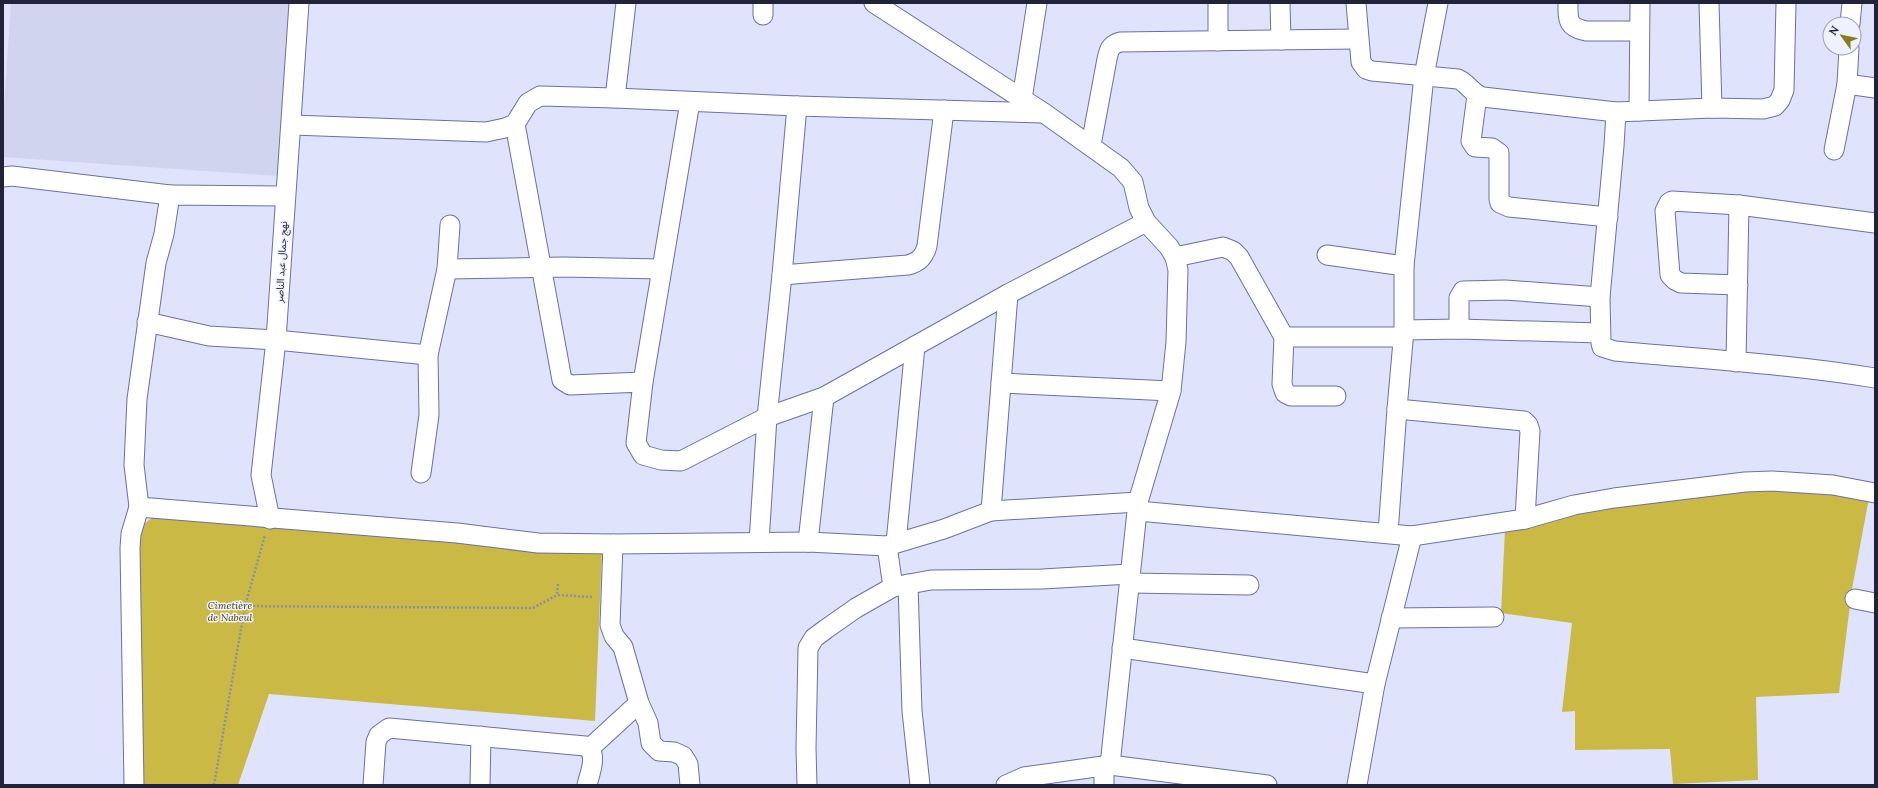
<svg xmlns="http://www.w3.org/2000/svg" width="1878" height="788" viewBox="0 0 1878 788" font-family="Lora,'Noto Sans Arabic',serif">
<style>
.built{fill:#d1d4ef}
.green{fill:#cbb946}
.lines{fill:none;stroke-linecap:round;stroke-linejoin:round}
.street-casing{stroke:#6c6fa7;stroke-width:21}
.path{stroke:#8b8ea6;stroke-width:2.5;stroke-dasharray:2 2;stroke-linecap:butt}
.street{stroke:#fff;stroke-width:19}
.labels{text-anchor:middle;stroke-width:3;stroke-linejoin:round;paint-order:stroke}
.street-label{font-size:10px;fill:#21233a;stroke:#f0f1fe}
.park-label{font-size:10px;font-style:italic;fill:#463d00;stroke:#f0f1fe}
</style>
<rect width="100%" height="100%" fill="#e0e3fc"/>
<!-- built -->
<path class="built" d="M11 3H291L279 176 3 157V122Z"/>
<!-- green -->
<g class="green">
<path d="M1778 485 1869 498 1852 589 1839 693 1756 697 1758 780 1673 784 1670 749 1575 750V711L1562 712 1572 623 1501 613 1505 529 1598 503Z"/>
<path d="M158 513 602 550 595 721 269 694 238 785H137L139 528Z"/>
</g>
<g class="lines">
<!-- street casing -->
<g class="street-casing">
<g id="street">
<path d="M874 3 1044 113 1121 168 1133 182 1139 208 1146 222 1169 247 1175 257 1178 270 1176 342 1171 391 1138 502 1110 765"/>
<path d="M1280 3 1281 40"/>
<path d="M1356 3 1361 62 1366 69 1372 71 1458 79C1468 83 1472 94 1483 97L1616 112 1712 108 1763 109 1775 106 1780 100 1784 90 1786 3"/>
<path d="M1568 3C1568 20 1567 27 1586 31H1639"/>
<path d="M1709 3 1712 108"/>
<path d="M763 15V3"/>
<path d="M1850 24 1852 3"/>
<path d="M1218 41V3"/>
<path d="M1847 84 1875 88"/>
<path d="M1477 95 1471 141 1475 147 1492 148 1499 153V199L1500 203 1509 207 1608 217"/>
<path d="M615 98 626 3"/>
<path d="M1022 99 1037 3"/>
<path d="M1639 111 1640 3"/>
<path d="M1616 112 1614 146 1600 297 1601 343 1602 347 1615 351C1701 359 1789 364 1875 378"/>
<path d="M515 124 562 380 570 385 643 382 636 443 643 455 661 460 681 461 767 417 824 397 1008 294 1146 222"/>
<path d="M292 125 486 132 505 128 515 124 528 103 540 96 615 98 797 106 1043 113"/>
<path d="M1091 145 1107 59C1109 50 1110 45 1120 42L1358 39"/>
<path d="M1834 150 1847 84 1849 48"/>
<path d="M3 177 12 176 170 195"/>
<path d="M285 196 170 195 164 234 156 263 137 399 134 465 139 507 457 533 538 543 613 544 808 542 887 546 944 529 991 511 1138 502"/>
<path d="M1327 255 1404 266"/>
<path d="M1175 257 1223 247 1233 251 1239 257 1284 337 1282 384 1285 393 1291 396H1336"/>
<path d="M447 269 564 267 661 269"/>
<path d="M782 275 908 265C919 262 924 257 927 246L944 110"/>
<path d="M1738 285 1681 283 1675 280 1670 275 1665 211 1669 203 1672 201 1739 205 1875 223"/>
<path d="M147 322 209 336 276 340 428 355"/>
<path d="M1459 329V298L1463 291 1505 290 1600 297"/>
<path d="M1404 330 1459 329 1600 333"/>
<path d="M1284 337H1403"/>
<path d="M1736 362 1739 205"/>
<path d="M643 382 690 102"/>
<path d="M1001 383 1171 391"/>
<path d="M1397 409 1524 421 1528 425 1530 431 1525 519"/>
<path d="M421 473 429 415 428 355 447 269 450 225"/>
<path d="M991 511 1008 294"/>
<path d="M1138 511 1412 536 1525 519 1574 505 1614 498 1745 482 1772 481 1833 485 1875 493"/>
<path d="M270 519 261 475 276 340 299 3"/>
<path d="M1388 533 1397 409 1404 330V266L1424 76 1438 3"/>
<path d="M759 542 767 417 782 275 797 106"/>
<path d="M808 542 824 397"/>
<path d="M896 543 915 346"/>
<path d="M613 544 610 625 614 636 623 647 639 703 648 723 651 743 659 751 674 752 683 756 688 764 690 785"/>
<path d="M887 546 893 587"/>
<path d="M1131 583 1249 585"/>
<path d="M908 584 912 711 920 785"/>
<path d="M1855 599 1875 603"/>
<path d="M1391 618 1494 617"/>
<path d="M1122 648 1375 684"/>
<path d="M590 748 639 703"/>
<path d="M1104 766V785"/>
<path d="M134 785 130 548 131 534 139 507"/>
<path d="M373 785 376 742 379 735 389 728 585 746C599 753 590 772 587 785"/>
<path d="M480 785 481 736"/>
<path d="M807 785 806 748 808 648 814 638 826 629 856 608 893 587 931 580 1042 579 1130 574"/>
<path d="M1006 785 1024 777 1110 765 1267 785"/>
<path d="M1357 785 1375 684 1412 536"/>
</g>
</g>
<!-- path -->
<g class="path">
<path d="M558 584 557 595 593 597"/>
<path d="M245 606 533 608 557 595"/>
<path d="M214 785 245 606 265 535"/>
</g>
<!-- street -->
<use href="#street" class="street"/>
</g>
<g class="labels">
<!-- street labels -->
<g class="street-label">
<text transform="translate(281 262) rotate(-87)" y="4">نهج جمال عبد الناصر</text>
</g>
<!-- park labels -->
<g class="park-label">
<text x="230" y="609">Cimetière<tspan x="230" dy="12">de Nabeul</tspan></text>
</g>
</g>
<!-- border -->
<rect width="1878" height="788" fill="none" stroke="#21233a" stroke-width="8"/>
<!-- north arrow -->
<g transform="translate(1842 36) rotate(303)"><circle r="19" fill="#f0f1fe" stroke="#9d9fb0"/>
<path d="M0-3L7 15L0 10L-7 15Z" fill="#887b20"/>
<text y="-6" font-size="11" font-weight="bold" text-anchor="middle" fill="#21233a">N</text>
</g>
</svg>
